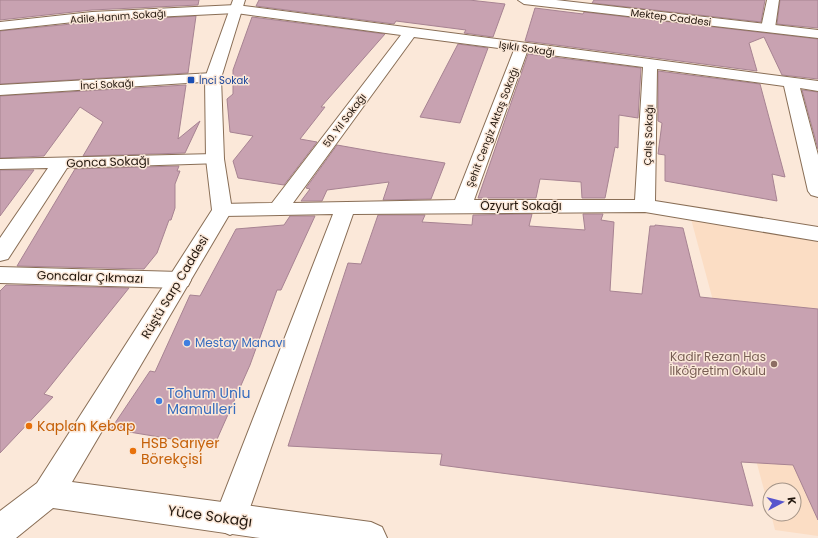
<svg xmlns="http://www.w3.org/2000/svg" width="818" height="538" viewBox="0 0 818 538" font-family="Poppins,sans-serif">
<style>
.built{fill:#fbddc4}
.building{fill:#c8a2b1;stroke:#a78392}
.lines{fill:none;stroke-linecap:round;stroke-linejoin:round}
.street-casing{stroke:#896e56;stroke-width:2}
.secondary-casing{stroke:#896e56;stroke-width:2}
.street{fill:#fff;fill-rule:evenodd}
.secondary{fill:#fff;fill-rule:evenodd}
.transit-dot{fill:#1a4fb4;stroke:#fbe8d9;stroke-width:1.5}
.shop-dot{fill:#3f7fe0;stroke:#fbe8d9;stroke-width:1.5}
.education-dot{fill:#8d6e63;stroke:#fbe8d9;stroke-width:1.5}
.food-dot{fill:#e8710a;stroke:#fbe8d9;stroke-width:1.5}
.labels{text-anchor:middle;stroke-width:3;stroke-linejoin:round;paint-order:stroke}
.far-street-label{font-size:10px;fill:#21160d;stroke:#fbe8d9}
.far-transit-label{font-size:10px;fill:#164399;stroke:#fbe8d9;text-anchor:start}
.street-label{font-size:12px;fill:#21160d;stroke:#fbe8d9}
.shop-label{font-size:12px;fill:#366cbe;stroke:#fbe8d9;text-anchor:start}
.education-label{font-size:12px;fill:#785e54;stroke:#fbe8d9;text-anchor:end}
.near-shop-label{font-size:14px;fill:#366cbe;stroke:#fbe8d9;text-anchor:start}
.near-food-label{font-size:14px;fill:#c56008;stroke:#fbe8d9;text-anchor:start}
.near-street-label{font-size:14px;fill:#21160d;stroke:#fbe8d9}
</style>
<rect width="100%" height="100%" fill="#fbe8d9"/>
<!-- built -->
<path class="built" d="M691 219 818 239V536L775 530 771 514H794V490H770V512Z"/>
<!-- building -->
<g class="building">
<path d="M0 0H199L198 5 92 10 0 20Z"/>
<path d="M259 0H469L505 4 493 37 464 33 466 30 396 21 394 24 256 6Z"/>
<path d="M594 0H765L761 22 592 3Z"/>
<path d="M780 0H818V28L777 24Z"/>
<path d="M535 8 583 14 584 12 818 39V79L782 75 764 37 749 43 757 71 525 41Z"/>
<path d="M196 16 188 73 0 84V31L92 22Z"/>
<path d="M252 17 385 34 321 107H325L300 139 317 142 284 185 238 178 233 161 253 136 230 132 227 99 233 94V70Z"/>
<path d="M458 44 488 48 460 123 420 117Z"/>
<path d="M528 54 641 68 638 118 619 115 618 148 615 147 605 198H582L581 182 540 179 536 198H478Z"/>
<path d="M658 71 760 84 785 177 772 174 777 201 665 181V155L658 154 662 123 658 121Z"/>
<path d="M186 85 178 139 200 121 185 153 83 156 103 122 80 107 44 156 0 158V96Z"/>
<path d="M802 90 818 92V149Z"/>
<path d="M337 145 382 153 445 163 431 199 383 200 389 182 327 190 322 201H301L310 189 306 188Z"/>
<path d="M179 166 177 171H180L175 184V208L171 220H169L157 253 144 269 17 266 75 169Z"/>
<path d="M0 170H34L0 216Z"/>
<path d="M532 214 529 226 585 230 583 214H603L601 220 614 222 610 291 642 294 650 226H655V225L683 228 700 297 818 309V520L793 465 741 462 753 506 440 465 442 454 288 446 348 263 361 264 378 215H425L422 222 472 225 473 215Z"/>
<path d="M290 216H315L281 290H277L250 365 214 446 111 429 150 371 155 372 190 295 200 296 236 229 284 225Z"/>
<path d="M6 285 129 288 44 394 53 397 0 453V291Z"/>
</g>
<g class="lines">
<!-- street casing -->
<g class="street-casing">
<g id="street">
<path d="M767 0H779L775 28 773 31H763L761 28Z"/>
<path d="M236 5 818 81V91L800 88 818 155V197L811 195 808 191 784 86 657 69 655 201 818 227V241L645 212 353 214 246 519 241 530 230 535 219 530 214 519 333 214 222 216 215 214 212 210 215 206 222 204 272 203 401 35 236 13 92 20 0 30V22L92 12ZM414 37 514 50 455 200 293 203ZM527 52 643 67 635 200H474Z"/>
<path d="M213 73 218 75 221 78 218 81 0 95V85Z"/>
<path d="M215 154 221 155 224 159 221 163 67 168 8 259 0 261V238L48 168 0 169V159Z"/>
<path d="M0 267 180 272 188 274 191 280 188 286 180 288 0 283Z"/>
</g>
</g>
<!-- secondary casing -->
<g class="secondary-casing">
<g id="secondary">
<path d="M233 0H245L221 78 224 159 232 210 72 482 371 522 382 527 387 538H260L53 508 16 538H0V511L37 483 212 210 206 159 205 78Z"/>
<path d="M518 0H556L818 30V38L524 4Z"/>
</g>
</g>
<!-- street -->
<use href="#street" class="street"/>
<!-- secondary -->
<use href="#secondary" class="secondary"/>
</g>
<!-- markers -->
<rect class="transit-dot" x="187" y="76" width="8" height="8" rx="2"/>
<g class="shop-dot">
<circle cx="187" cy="343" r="4"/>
<circle cx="159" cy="401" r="4"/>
</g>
<circle class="education-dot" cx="774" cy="364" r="4"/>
<g class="food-dot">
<circle cx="29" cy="426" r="4"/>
<circle cx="133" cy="451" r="4"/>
</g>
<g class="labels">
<!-- far-street labels -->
<g class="far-street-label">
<text transform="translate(118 16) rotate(-4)" y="4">Adile Hanım Sokağı</text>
<text transform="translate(671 17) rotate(7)" y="4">Mektep Caddesi</text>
<text transform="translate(527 48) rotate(8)" y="4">Işıklı Sokağı</text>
<text transform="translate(107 84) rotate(-3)" y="4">İnci Sokağı</text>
<text transform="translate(344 120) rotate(-53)" y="4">50. Yıl Sokağı</text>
<text transform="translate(492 127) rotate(-69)" y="4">Şehit Cengiz Aktaş Sokağı</text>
<text transform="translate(648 135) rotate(-88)" y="4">Çalış Sokağı</text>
</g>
<!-- far-transit labels -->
<g class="far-transit-label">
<text x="199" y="84">İnci Sokak</text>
</g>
<!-- street labels -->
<g class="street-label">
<text transform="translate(108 162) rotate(-2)" y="4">Gonca Sokağı</text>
<text x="521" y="210">Özyurt Sokağı</text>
<text transform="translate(90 277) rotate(2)" y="4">Goncalar Çıkmazı</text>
<text transform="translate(175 287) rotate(-59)" y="4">Rüştü Sarp Caddesi</text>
</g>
<!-- shop labels -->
<g class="shop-label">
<text x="195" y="347">Mestay Manavı</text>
</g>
<!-- education labels -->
<g class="education-label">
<text x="766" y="361">Kadir Rezan Has<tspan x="766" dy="14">İlköğretim Okulu</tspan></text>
</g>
<!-- near-shop labels -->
<g class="near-shop-label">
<text x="167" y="398">Tohum Unlu<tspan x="167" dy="16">Mamulleri</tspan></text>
</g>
<!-- near-food labels -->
<g class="near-food-label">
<text x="37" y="431">Kaplan Kebap</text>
<text x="141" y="448">HSB Sarıyer<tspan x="141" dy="16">Börekçisi</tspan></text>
</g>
<!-- near-street labels -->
<g class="near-street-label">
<text transform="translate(210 516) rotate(8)" y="5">Yüce Sokağı</text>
</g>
</g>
<!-- north arrow -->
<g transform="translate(782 502) rotate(83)"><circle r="19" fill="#fbe8d9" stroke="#a49487"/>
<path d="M0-3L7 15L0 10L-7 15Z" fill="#5855cd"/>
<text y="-6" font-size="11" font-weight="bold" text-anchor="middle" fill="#21160d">K</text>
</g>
</svg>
